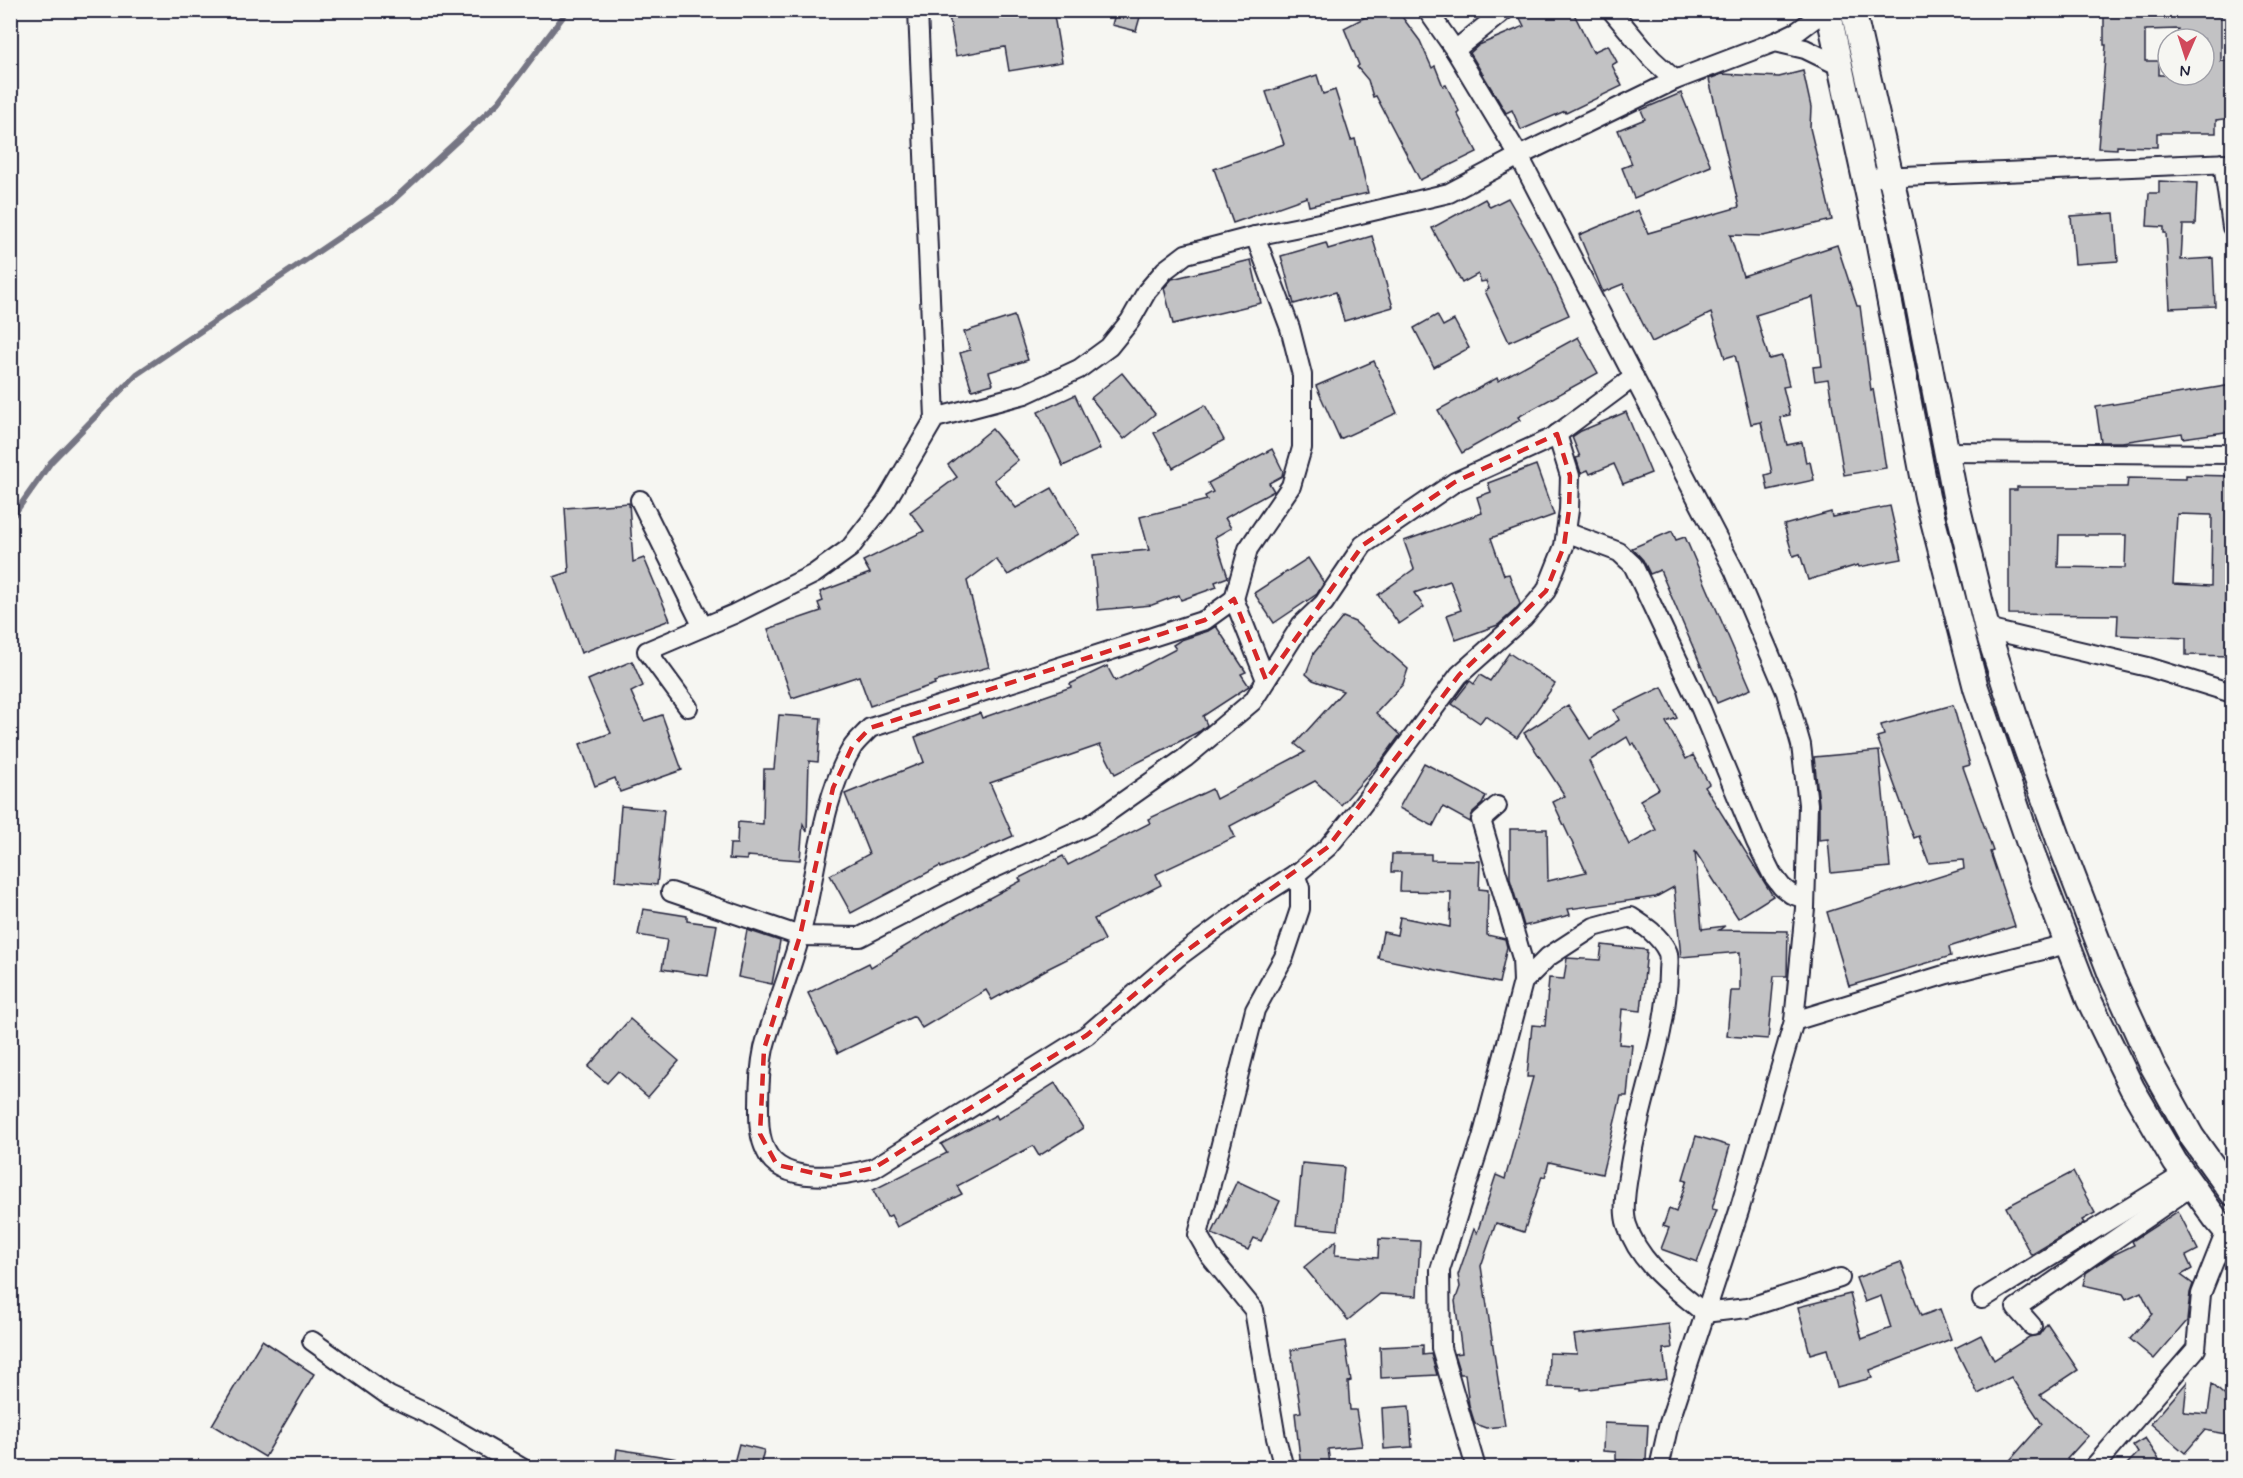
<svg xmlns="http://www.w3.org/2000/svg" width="2243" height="1478" viewBox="0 0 2243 1478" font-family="Mynerve,sans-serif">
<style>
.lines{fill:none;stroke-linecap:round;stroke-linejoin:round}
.stream{stroke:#757583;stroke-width:6}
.building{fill:#c2c2c4;stroke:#22223b;stroke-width:1.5;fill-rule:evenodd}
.minor-casing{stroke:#22223b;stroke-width:22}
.major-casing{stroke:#22223b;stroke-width:28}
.minor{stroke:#f6f6f2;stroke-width:18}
.major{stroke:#f6f6f2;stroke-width:24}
.marked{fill:none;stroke:#d62828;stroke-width:4.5;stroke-dasharray:12 8;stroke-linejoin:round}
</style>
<rect width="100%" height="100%" fill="#f6f6f2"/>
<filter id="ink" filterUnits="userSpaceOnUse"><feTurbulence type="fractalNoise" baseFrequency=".0167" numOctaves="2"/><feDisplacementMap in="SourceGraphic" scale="12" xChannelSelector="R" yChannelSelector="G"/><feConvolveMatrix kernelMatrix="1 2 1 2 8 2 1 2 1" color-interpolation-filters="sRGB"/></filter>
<g filter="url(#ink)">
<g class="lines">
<!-- stream -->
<path class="stream" d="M10 520 51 462 137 374 390 203 499 102 568 10"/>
</g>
<!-- building -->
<g class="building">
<path d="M948 10H1053L1062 62 1009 71 1005 47 956 56Z"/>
<path d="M1116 10H1142L1136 31 1112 25Z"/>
<path d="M1379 10H1397L1420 41 1432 68 1435 66 1443 86 1446 85 1459 111 1457 113 1477 152 1420 180 1376 96 1373 97 1368 80 1357 67 1359 65 1344 28Z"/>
<path d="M1516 10H1572L1593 52 1608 45 1617 62 1612 65 1622 86 1566 113 1565 111 1521 130 1512 110 1506 113 1470 53 1479 45 1524 26Z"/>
<path d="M2104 10H2221V61L2232 60V118L2216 120V133H2157V147L2117 146V149L2098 148 2106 45H2104ZM2178 29V39H2204V75H2159V61H2145V30Z"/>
<path d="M1803 71 1811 107 1810 128 1832 220 1763 236 1730 235 1743 276 1837 245 1857 306H1860L1871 390 1873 389 1886 468 1844 475 1828 379 1815 381 1813 367 1822 366 1813 297 1756 315 1769 359 1782 356 1789 386 1783 387 1790 415 1780 417 1787 445 1802 442 1806 463 1810 462 1814 480 1768 490 1765 475 1772 473 1761 422 1751 424 1735 355 1725 358 1711 313 1652 342 1623 284 1603 292 1579 235 1638 210 1648 233 1739 207 1709 79 1722 74 1779 77Z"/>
<path d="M1317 75 1323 94 1335 90 1351 140 1355 139 1368 193 1309 206 1307 197 1233 223 1214 169 1284 144 1266 92Z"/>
<path d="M1681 93 1711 166 1634 198 1622 168 1632 164 1618 130 1645 119 1641 110Z"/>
<path d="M2159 181 2197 183 2195 225H2183L2181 260 2213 258 2215 306 2170 308 2166 233H2164V227L2147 226 2149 193H2159Z"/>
<path d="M1508 198 1544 261 1569 315 1509 342 1485 291 1489 289 1486 281 1481 282 1478 274 1462 283 1432 228 1485 199 1490 207Z"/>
<path d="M2114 213 2118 261 2075 264 2071 216Z"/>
<path d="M1372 236 1393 307 1344 321 1336 292 1294 304 1281 256 1326 243 1328 249Z"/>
<path d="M1251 260 1261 303 1173 324 1164 288 1172 279Z"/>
<path d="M1437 315 1443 326 1454 320 1469 348 1434 367 1414 328Z"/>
<path d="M1014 316 1028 360 989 372 993 384 972 390 960 353 970 350 964 332Z"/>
<path d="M1578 337 1598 373 1518 417 1520 420 1462 453 1438 410 1497 378 1498 381Z"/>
<path d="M1374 361 1397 413 1340 439 1316 386Z"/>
<path d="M1122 373 1155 414 1124 439 1091 398Z"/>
<path d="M2232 385V431L2183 438 2182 433 2122 442H2101L2096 407Z"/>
<path d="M1075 395 1100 449 1063 466 1038 412Z"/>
<path d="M1205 405 1224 440 1173 468 1154 433Z"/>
<path d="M1626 412 1651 473 1623 484 1614 464 1590 474 1588 470 1581 473 1576 458 1580 457 1572 437 1581 431Z"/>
<path d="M992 429 1018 460 994 480 1016 508 1052 488 1079 534 1008 575 996 559 967 581 989 667 934 682 935 684 870 706 859 676 792 698 768 629 821 611 818 603 823 601 820 592 870 573 863 561 924 531 910 512 957 477 948 465Z"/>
<path d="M1272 449 1283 471 1282 476 1269 483 1274 491 1225 518 1231 528 1215 537 1228 577 1215 582 1217 587 1181 600 1179 595 1152 605 1098 610 1093 555 1149 550 1140 517 1207 500 1205 496 1213 492 1208 483Z"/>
<path d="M1536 465 1554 515 1491 538 1504 575 1509 574 1520 604 1516 609 1498 625 1456 640 1447 615 1461 610 1450 581 1414 593 1424 607 1399 624 1378 595 1414 569 1404 541 1482 513 1477 497 1491 492 1488 483Z"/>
<path d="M2186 475 2232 476V571H2226L2225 612H2232V656L2186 655V638L2117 635 2118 615 2009 614V490H2017V487H2127L2128 478 2186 479ZM2177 514 2212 515 2211 586 2173 584ZM2059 535H2126L2125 568 2058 567Z"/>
<path d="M629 503 633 562 644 558 670 620 581 653 554 577 569 572 565 508Z"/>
<path d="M1890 506 1902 559 1859 567 1858 565 1808 580 1800 554 1793 556 1784 525 1831 512 1832 517Z"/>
<path d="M1672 531 1676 540 1685 537 1751 689 1717 703 1660 570 1650 574 1643 560 1632 548Z"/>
<path d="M1308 558 1324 583 1317 594 1274 623 1254 593Z"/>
<path d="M1343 617 1355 622 1408 669 1403 684 1376 713 1400 735 1381 761 1341 805 1315 781 1230 826 1235 837 1156 874 1161 885 1094 919 1105 940 1049 968 992 1000 986 990 922 1028 914 1016 838 1053 808 993 869 963 871 967 954 917 1021 881 1019 878 1063 856 1068 865 1150 823 1148 819 1212 789 1216 799 1305 752 1295 744 1343 691 1313 680 1306 674 1314 653Z"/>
<path d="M1216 626 1246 672 1241 674 1249 686 1203 716 1207 725 1200 731 1115 774 1100 745 990 783 1013 836 941 868 940 866 851 913 830 875 869 854 845 794 924 762 915 737 980 713 982 718 1071 687 1070 684 1107 666 1115 681 1176 649 1173 645 1181 640 1208 631Z"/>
<path d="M1509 653 1555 684 1517 738 1485 716 1480 723 1452 704 1470 681 1474 684 1480 675 1490 681Z"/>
<path d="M632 661 643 686 631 692 644 721 662 715 682 770 620 792 615 778 595 786 580 744 611 733 588 680Z"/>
<path d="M1662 687 1677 718 1666 722 1686 759 1693 755 1709 784 1705 787 1773 896 1738 918 1695 851 1702 929 1725 926 1719 930 1788 931 1787 976H1774L1768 1039 1727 1036 1731 991H1740V952L1681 957 1674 887 1656 897 1568 909 1570 915 1524 926 1510 879V829H1547L1548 881 1586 872 1553 802 1565 796 1524 733 1568 705 1590 739 1619 720 1614 710ZM1627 737 1631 745 1634 743 1659 789 1640 800 1656 830 1629 845 1589 761Z"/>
<path d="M1953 705 1970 765 1963 767 1993 851 1990 852 2015 926 1949 947 1951 956 1849 986 1827 912 1964 869 1963 860 1929 863 1919 836 1914 838 1877 737 1884 735 1881 725Z"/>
<path d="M779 715 821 718 818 762 809 761 807 832 803 824 800 860 747 856V860L729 859 730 844H737L738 822 763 824 764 769H774Z"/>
<path d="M1879 751 1890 867 1831 873 1828 839 1819 840V803L1814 757Z"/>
<path d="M1424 763 1486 796 1482 804 1473 812 1470 822 1443 807 1433 826 1399 808Z"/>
<path d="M621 806 664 810 657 885 615 881Z"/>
<path d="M1392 854H1431V860L1480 861 1479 889 1488 890 1487 935 1505 939 1507 947 1499 983 1378 958 1383 932 1397 935 1400 917 1450 927 1451 892 1400 891 1401 872H1391Z"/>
<path d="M643 909 687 916V921L717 925 708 976 662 969 667 940 638 935Z"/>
<path d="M747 930 780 941 772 984 738 977Z"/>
<path d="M1602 945 1647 950 1641 1011 1622 1009 1619 1044 1632 1045 1627 1096H1621L1602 1174 1549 1162 1545 1177 1542 1176 1524 1232 1496 1223 1481 1266 1505 1426 1486 1428 1475 1424 1469 1405 1465 1374H1460L1454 1354 1462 1353 1455 1301 1460 1287 1458 1275 1474 1229 1477 1233 1496 1175 1505 1179 1533 1077H1527L1532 1025 1545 1026 1549 978 1564 979 1567 958 1600 960Z"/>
<path d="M630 1019 679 1061 648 1097 618 1071 607 1083 588 1067Z"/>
<path d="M1055 1083 1083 1128 1039 1156 1033 1146 957 1186 962 1194 897 1227 891 1215 887 1217 873 1190 947 1153 941 1144 996 1115 998 1119Z"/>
<path d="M1696 1136 1730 1146 1712 1209 1717 1210 1697 1262 1661 1249 1669 1228 1663 1226 1669 1209 1676 1212 1687 1180 1683 1179Z"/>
<path d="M1302 1163 1344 1167 1338 1230 1296 1226Z"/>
<path d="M2073 1172 2095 1213 2082 1220 2084 1223 2031 1255 2006 1207Z"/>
<path d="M1237 1181 1280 1201 1261 1241 1254 1238 1248 1250 1212 1234Z"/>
<path d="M2178 1211 2198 1250 2186 1256 2192 1269 2181 1275 2193 1284 2190 1293 2187 1321 2154 1359 2130 1339 2152 1314 2141 1292 2126 1299 2123 1294 2083 1285 2086 1273 2111 1256 2134 1245 2132 1241Z"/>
<path d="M1379 1239 1420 1241 1417 1296 1380 1294 1348 1320 1304 1267 1336 1241 1335 1255 1378 1258Z"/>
<path d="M1901 1262 1921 1316 1940 1309 1951 1339 1870 1370 1872 1378 1837 1387 1827 1349 1810 1354 1798 1307 1850 1294 1862 1339 1891 1328 1881 1296 1865 1302 1856 1278Z"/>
<path d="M1669 1324 1672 1348 1663 1349 1667 1379 1581 1390V1388L1548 1387 1549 1353 1577 1354 1574 1335Z"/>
<path d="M2047 1324 2078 1370 2040 1395 2088 1436 2067 1459 2076 1467H2004L2042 1424 2011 1377 1978 1394 1955 1348 1981 1335 1994 1360 2029 1337 2039 1335Z"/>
<path d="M262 1340 314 1374 265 1457 212 1425Z"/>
<path d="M1345 1341 1351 1381 1348 1382 1350 1410H1356L1362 1446 1328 1449 1330 1464 1301 1467 1295 1413 1301 1412 1291 1350Z"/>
<path d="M1423 1345V1355L1431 1354 1437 1375 1381 1378 1380 1347Z"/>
<path d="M2187 1382 2184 1412 2208 1414 2212 1384 2232 1402V1435L2205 1430 2185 1453 2151 1424Z"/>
<path d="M1409 1406 1412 1447 1384 1449 1382 1408Z"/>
<path d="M1604 1423 1648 1425 1646 1461 1616 1460V1452L1603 1451Z"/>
<path d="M2145 1438 2164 1467H2124L2138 1453 2133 1445Z"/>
<path d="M739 1444 764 1450 760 1467 734 1463Z"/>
<path d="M617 1449 678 1459V1467H615Z"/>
</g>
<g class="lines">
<!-- minor casing -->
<g class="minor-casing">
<g id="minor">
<path d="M918 10 935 418"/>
<path d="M1427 10 1455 50 1505 10"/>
<path d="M1611 10 1652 59 1675 80"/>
<path d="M1775 42 1805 49 1840 66"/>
<path d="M1455 50 1519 156 1734 570 1786 692 1801 745 1808 804 1805 908 1794 1021 1739 1211 1669 1423 1659 1468"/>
<path d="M2223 163 2232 227"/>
<path d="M1878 177 2232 163"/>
<path d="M1255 236 1290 328 1302 375V448L1291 486 1248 549 1234 599 1205 620 870 728C864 735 856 741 852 748 821 799 816 878 800 936 790 974 774 1010 764 1048 760 1067 759 1088 759 1107 759 1123 759 1137 766 1151 782 1186 845 1176 874 1168L1087 1035 1178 957 1259 897 1300 871 1328 847 1357 812 1459 675 1524 617 1546 591 1564 546 1569 510 1570 476 1557 434"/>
<path d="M1946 452 2232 454"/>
<path d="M640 500 703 627"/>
<path d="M1566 532 1619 552 1633 565 1701 709 1756 842 1772 874 1782 887 1791 894 1805 899"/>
<path d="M1234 599 1266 680"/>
<path d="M1987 629 2148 667 2232 693"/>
<path d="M688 707 647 651 734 614 814 574 850 548 885 503 935 418 1025 394 1079 369 1109 347 1130 321 1147 291 1165 270 1186 254 1255 236 1339 219 1449 193 1519 156 1675 80 1775 42 1798 31 1814 19 1819 10"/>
<path d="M1497 806 1481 820 1522 958 1523 982"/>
<path d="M671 892 800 936 860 937 988 871 1090 825 1185 758 1253 701 1301 625 1324 603 1363 545 1455 482 1552 438 1634 377"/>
<path d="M1794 1021 1947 974 2067 944"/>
<path d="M1982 1299 2184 1174"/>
<path d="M2032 1326 2016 1308 2192 1186"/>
<path d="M312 1341 389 1396 436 1418 522 1468"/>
<path d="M1284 1468 1276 1438 1254 1310 1210 1256 1198 1235 1255 1010 1284 957 1300 909V888L1295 874"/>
<path d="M1476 1468 1441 1348 1440 1270 1482 1138 1523 982 1548 957 1594 927 1631 917C1645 926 1659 935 1667 951 1670 956 1668 966 1668 973 1667 1039 1638 1105 1629 1171 1626 1187 1622 1210 1627 1225 1639 1264 1675 1288 1704 1313L1747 1308 1840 1278"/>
<path d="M2093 1468 2196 1349 2201 1294 2226 1231"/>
</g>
</g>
<!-- major casing -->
<g class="major-casing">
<g id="major">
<path d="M1828 10 1877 235 1927 497 1976 688 2032 852 2089 1000 2132 1088 2175 1162 2216 1219 2232 1238"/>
<path d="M1853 10 1907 248 1955 496 1987 629 2019 729 2059 840 2111 975 2153 1067 2192 1137 2232 1193"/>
</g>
</g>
<!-- minor -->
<use href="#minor" class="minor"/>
<!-- major -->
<use href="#major" class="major"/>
</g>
</g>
<!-- marked area -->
<path class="marked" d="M1557 434 1570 476 1569 510 1564 546 1546 591 1459 675 1328 847 1178 957 1087 1035 874 1168 832 1177 777 1165 760 1134 764 1049 800 936 833 788 852 747 870 728 1205 620 1234 599 1266 680 1363 545 1455 482Z"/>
<!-- margin -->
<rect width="2243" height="1478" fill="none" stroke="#f6f6f2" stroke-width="36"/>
<rect x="18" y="18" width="2207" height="1442" fill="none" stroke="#22223b" stroke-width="2" filter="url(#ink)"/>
<!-- north arrow -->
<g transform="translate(2186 57) rotate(183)"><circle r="28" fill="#f6f6f2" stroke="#a1a1a9" stroke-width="1.5"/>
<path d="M0-4.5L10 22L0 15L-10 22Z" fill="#d1495b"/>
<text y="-9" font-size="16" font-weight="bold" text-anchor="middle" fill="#22223b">N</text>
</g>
</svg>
